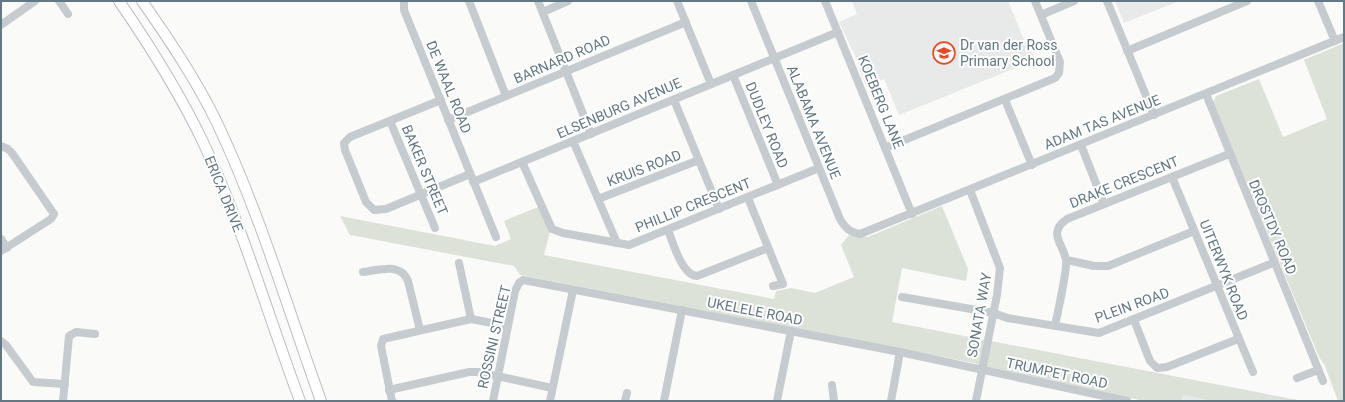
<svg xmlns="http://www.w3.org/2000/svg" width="1345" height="402" viewBox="0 0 1345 402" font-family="Roboto,sans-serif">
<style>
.built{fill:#e8eae9}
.green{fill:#dce2d8}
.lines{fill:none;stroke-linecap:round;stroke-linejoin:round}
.major-casing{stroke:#b8bec2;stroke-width:12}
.minor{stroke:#c5cbce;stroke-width:8}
.major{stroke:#fff;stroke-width:10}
.labels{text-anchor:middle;stroke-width:4;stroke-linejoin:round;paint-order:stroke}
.poi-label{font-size:14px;fill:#637885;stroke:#fff;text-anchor:start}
.street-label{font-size:14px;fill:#637885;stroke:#fff}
</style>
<rect width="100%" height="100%" fill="#fafaf8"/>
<!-- built -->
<g class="built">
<path d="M852 1H1008L1027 47 1030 46 1035 60 899 115 884 79 866 86 859 69 860 67 839 22 857 14Z"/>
<path d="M1115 1H1179L1124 23Z"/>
<path d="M1183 395 1213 401H1182Z"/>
</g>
<!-- green -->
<g class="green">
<path d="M1344 43V401H1338L1325 366 1319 357 1213 102 1216 96 1259 79 1283 137 1327 119 1304 60Z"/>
<path d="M942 206 968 269 966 281 902 268 892 322 1303 401H1213L1183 395 1182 401H1145L991 370 974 363 520 275 514 266 350 235 340 216 495 246 511 239 504 221 538 207 550 232 544 255 774 299 776 291 791 288 815 293 854 277 841 245 849 235 868 237Z"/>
</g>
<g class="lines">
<!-- major casing -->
<g class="major-casing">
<g id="major">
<path d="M119 1C150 46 179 92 203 142 242 225 268 315 300 401"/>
<path d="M142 1C170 41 197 81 218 125 260 214 288 309 321 401"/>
</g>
</g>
<!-- minor -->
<g class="minor">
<path d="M59 1 68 14"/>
<path d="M404 1V10L496 237"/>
<path d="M469 1 506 96"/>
<path d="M538 1 591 134"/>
<path d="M677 1 711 84"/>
<path d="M751 1 840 219C846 229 850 232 860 234L1344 37"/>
<path d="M825 1 912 214"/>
<path d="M1107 1 1154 115"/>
<path d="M1318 1 1335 41"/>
<path d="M543 12 568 1"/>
<path d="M1041 15 1074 1"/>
<path d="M1 25 35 1"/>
<path d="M1127 51 1247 1"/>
<path d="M733 75 778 185"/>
<path d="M1206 94 1323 381"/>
<path d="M441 100 350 137 344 143 345 150 366 202 374 210 386 209 470 174"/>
<path d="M674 100 719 209"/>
<path d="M1005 100 1032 165"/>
<path d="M448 120 686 22"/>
<path d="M390 121 435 228"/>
<path d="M573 141 617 243"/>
<path d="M1081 145 1104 204"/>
<path d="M1 146 8 149 12 153 54 214 51 219 1 251"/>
<path d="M885 148 1055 78 1059 73 1060 62 1035 1"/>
<path d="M522 162 552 229 563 233 629 245 819 168"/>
<path d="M1172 177 1253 372"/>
<path d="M473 182 838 32"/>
<path d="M970 190 1000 268 997 295 976 401"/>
<path d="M748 198 783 284 773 286"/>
<path d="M598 199 699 160"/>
<path d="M668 230C673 243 682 275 697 276L768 248"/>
<path d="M1 239 7 248"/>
<path d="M1067 260 1094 266H1108L1194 231"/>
<path d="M459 263 471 319"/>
<path d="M363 272C380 270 400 262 408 281L420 330"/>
<path d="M902 297 994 313 1007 318 1099 333 1273 263"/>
<path d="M1134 320 1150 361 1157 368 1167 367 1238 339"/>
<path d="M1055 326C1057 315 1068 268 1066 260 1063 243 1047 233 1067 219L1229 154"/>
<path d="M1 341 6 345 33 382 65 384"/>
<path d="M1297 378 1318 370"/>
<path d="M832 385 834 401"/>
<path d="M389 390 469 372H479L552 388"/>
<path d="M63 401 69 336 76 332 95 334"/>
<path d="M392 401 381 346 383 339 471 319 507 326"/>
<path d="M493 401 515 291 519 283 523 280 900 352 1127 401"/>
<path d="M550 401 573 290"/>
<path d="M625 401 627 393"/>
<path d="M664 401 682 310"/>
<path d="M777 401 791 331"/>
<path d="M891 401 900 352"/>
</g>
<!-- major -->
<use href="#major" class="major"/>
</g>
<!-- icons -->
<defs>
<g id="school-ring" transform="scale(1.15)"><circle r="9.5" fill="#fff" stroke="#ef4823" stroke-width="1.5"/><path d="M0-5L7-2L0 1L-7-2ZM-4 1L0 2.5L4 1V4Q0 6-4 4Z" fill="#ef4823"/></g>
</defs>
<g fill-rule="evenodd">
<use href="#school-ring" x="944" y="53"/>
</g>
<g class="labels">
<!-- poi labels -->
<g class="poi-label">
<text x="960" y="50">Dr van der Ross<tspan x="960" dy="16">Primary School</tspan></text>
</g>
<!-- street labels -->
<g class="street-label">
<text transform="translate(562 59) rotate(-23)" y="5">BARNARD ROAD</text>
<text transform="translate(449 87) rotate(68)" y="5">DE WAAL ROAD</text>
<text transform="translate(881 102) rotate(68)" y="5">KOEBERG LANE</text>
<text transform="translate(619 108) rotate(-23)" y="5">ELSENBURG AVENUE</text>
<text transform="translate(814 122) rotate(68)" y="5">ALABAMA AVENUE</text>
<text transform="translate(1102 122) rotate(-22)" y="5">ADAM TAS AVENUE</text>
<text transform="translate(767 125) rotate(68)" y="5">DUDLEY ROAD</text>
<text transform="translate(644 168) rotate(-21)" y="5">KRUIS ROAD</text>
<text transform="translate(425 170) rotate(67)" y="5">BAKER STREET</text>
<text transform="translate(1124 182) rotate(-22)" y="5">DRAKE CRESCENT</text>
<text transform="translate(224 194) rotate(68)" y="5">ERICA DRIVE</text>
<text transform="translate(693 205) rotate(-22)" y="5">PHILLIP CRESCENT</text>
<text transform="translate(1273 227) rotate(67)" y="5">DROSTDY ROAD</text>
<text transform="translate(1224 270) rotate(68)" y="5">UITERWYK ROAD</text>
<text transform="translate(1132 305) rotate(-20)" y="5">PLEIN ROAD</text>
<text transform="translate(755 311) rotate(11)" y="5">UKELELE ROAD</text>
<text transform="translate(979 315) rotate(-80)" y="5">SONATA WAY</text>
<text transform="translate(494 337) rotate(-77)" y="5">ROSSINI STREET</text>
<text transform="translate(1057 373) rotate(12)" y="5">TRUMPET ROAD</text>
</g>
</g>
<!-- border -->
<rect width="1345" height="402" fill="none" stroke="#637885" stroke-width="4"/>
</svg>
